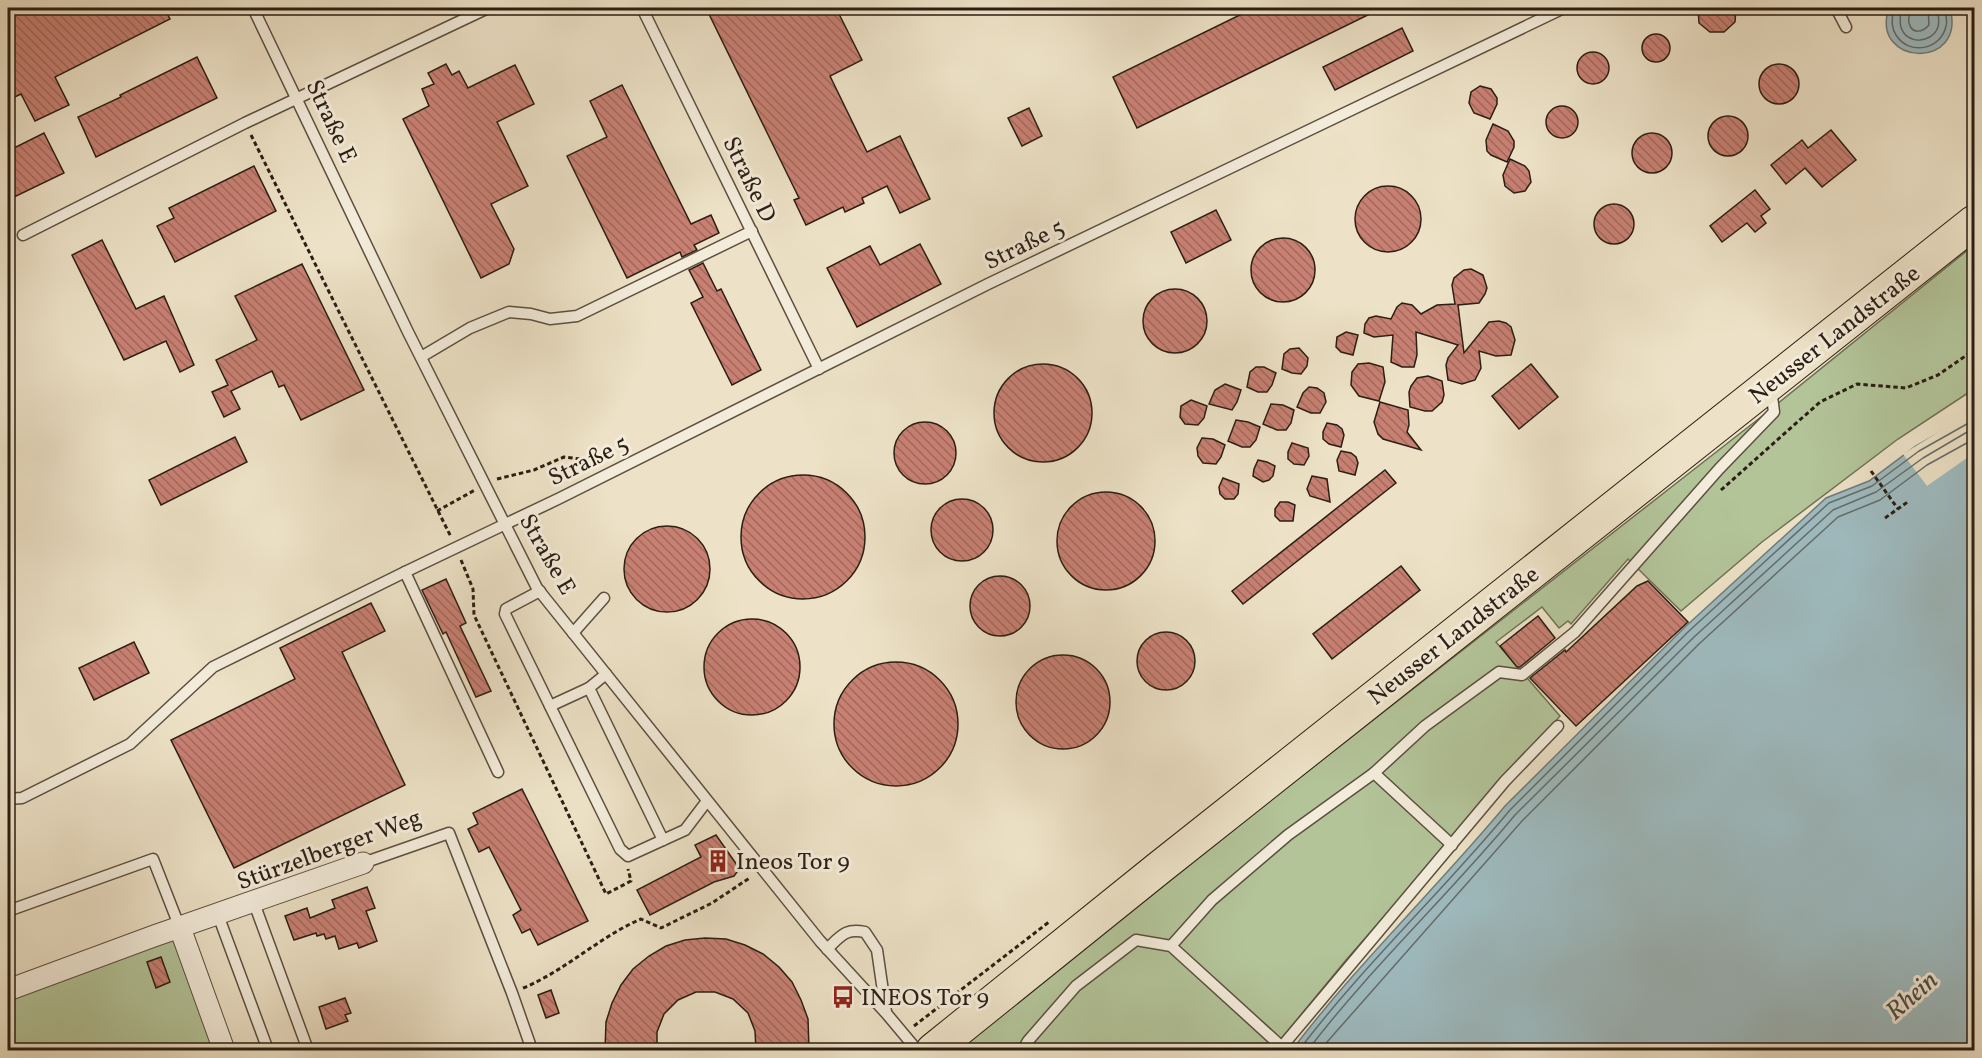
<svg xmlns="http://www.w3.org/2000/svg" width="1982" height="1058" viewBox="0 0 1982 1058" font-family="Vollkorn,serif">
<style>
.green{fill:#b3c499;stroke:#6f7156;stroke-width:1.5}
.water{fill:#9ebbc0;stroke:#707c7b;stroke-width:1.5}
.pier{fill:#ede2c7}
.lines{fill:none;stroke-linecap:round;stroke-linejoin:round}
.shore{stroke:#646c6a;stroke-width:1.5}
.building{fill:url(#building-back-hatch);stroke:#2b1e13;stroke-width:1.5}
.service-casing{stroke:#5c4f40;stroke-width:13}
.minor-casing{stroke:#5c4f40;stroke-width:23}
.primary-casing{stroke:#2b1e13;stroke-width:35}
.path{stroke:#2b1e13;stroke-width:3;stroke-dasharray:4.5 3;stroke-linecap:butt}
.service{stroke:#f3ecdb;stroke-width:10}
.minor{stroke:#f3ecdb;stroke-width:21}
.primary{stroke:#ede2c7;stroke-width:33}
.labels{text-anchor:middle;stroke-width:6;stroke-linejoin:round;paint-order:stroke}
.street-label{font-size:24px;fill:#2b1e13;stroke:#f3ecdb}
.poi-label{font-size:24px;fill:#2b1e13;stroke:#f3ecdb;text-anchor:start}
.water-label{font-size:26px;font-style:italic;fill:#4e4d47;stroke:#f3ecdb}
</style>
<defs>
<pattern id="building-back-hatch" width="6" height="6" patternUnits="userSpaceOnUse" patternTransform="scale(1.5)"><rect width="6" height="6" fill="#c88073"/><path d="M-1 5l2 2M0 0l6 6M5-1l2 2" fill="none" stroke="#a3685d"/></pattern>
</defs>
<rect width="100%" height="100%" fill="#ede2c7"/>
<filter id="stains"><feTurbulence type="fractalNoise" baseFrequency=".00333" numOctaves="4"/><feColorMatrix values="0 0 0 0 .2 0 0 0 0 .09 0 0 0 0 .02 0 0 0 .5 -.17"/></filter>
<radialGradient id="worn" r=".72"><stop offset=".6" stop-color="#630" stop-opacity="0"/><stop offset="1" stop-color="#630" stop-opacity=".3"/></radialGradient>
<!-- green -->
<g class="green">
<path d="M1974 245V389L1898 439 1762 542 1681 611 1628 559 1571 624 1568 621 1559 628 1542 607 1496 642 1560 716 1346 960 1272 1050H954L1024 993 1761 417Z"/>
<path d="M174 939 215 1050H8V1001Z"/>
</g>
<!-- water -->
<g class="water">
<path d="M1889 8H1950C1967 71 1869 66 1889 8Z"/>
<path d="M1974 413V1050H1292C1357 964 1436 889 1505 806L1685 627 1826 498 1869 481 1916 446Z"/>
</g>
<!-- pier -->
<path class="pier" d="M1974 410V453L1927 486 1903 454Z"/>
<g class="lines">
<!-- shore -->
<g class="shore">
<path d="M1893 8C1893 17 1890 26 1896 35 1909 56 1941 50 1946 26 1948 20 1945 14 1945 8"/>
<path d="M1901 8C1901 14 1899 21 1901 27 1906 45 1932 44 1938 27 1940 20 1938 14 1937 8"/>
<path d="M1910 8C1910 12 1908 19 1909 23 1912 35 1923 32 1929 25L1928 8"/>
<path d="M1299 1050C1363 966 1442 892 1510 810L1689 631 1829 503 1872 486 1919 451 1974 420"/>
<path d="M1308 1050C1371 967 1449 895 1515 815L1694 637 1833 510 1876 492 1923 458 1974 428"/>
<path d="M1320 1050 1522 821 1700 643 1838 517 1880 500 1927 465 1974 439"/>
</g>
</g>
<!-- building -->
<g class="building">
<path d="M8 8H164L170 19 55 77 69 105 35 121 21 94 8 100Z"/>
<path d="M706 8H836L862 60 830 76 867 152 900 136 930 199 900 213 887 186 862 198 864 203 845 212 843 207 806 225 794 200 799 198Z"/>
<path d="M1254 8H1382L1137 128 1113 77Z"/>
<path d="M1698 8H1736L1735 22 1724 32H1710L1699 23Z"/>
<path d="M1402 28 1413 51 1335 90 1323 67Z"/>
<circle cx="1656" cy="48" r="14"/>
<circle cx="1593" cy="68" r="16"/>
<path d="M197 57 217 98 96 157 78 117 121 97 120 95Z"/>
<path d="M446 64 452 75 459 71 468 88 515 65 534 104 497 122 528 186 491 204 514 249 509 264 481 278 403 119 429 106 422 89 434 84 428 73Z"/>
<circle cx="1779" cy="84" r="20"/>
<path d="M622 85 691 224 711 215 719 233 694 245 697 250 682 257 680 252 627 278 567 156 607 137 590 101Z"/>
<path d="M1480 86 1491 89 1497 98V104L1490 119 1474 113 1469 103 1471 92Z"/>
<circle cx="1562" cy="122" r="16"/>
<path d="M1029 108 1042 136 1022 146 1008 118Z"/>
<circle cx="1728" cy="136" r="20"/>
<path d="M1493 124 1508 131 1514 141V147L1507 162 1491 155 1487 151 1486 140Z"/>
<path d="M1831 130 1856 160 1822 187 1805 168 1786 184 1771 165 1802 140 1808 148Z"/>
<path d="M44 133 64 173 12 198 8 189V151Z"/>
<circle cx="1652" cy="153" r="20"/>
<path d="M1510 159 1525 166 1529 171 1531 182 1525 191 1514 193 1505 186 1503 175Z"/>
<path d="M254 166 276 211 175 262 157 226 174 218 169 208Z"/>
<circle cx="1388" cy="219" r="33"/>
<path d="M1755 190 1770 209 1761 216 1766 223 1755 232 1747 223 1722 242 1710 226Z"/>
<circle cx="1614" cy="224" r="20"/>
<path d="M1216 210 1231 240 1186 263 1171 232Z"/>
<circle cx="1283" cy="270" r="32"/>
<path d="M102 240 136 309 164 296 194 365 180 372 166 341 124 360 72 255Z"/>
<path d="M920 244 941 284 857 327 827 268 870 246 880 265Z"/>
<path d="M703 263 717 291 721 289 761 370 732 385 691 303 703 297 689 270Z"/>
<path d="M302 264 364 390 301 420 284 385 279 387 272 371 231 391 240 409 224 417 212 392 228 385 216 360 257 340 235 296Z"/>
<path d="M1471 269 1483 275 1487 288 1485 294 1479 303 1458 305 1464 353 1489 322 1499 321 1506 323 1511 327 1515 340 1511 355 1496 356 1479 351 1481 368 1475 380 1462 384 1448 380 1446 365 1448 358 1458 345 1416 332 1417 355 1414 367H1402L1391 362 1393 335 1374 337 1364 333 1365 324 1369 318 1376 316 1391 319 1397 307 1402 303 1412 305 1421 314 1437 305 1455 304 1452 285 1454 278 1464 270Z"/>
<circle cx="1175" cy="321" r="32"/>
<path d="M1346 332 1358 335 1353 355 1341 352 1336 347 1337 337Z"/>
<path d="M1299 348 1308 358 1307 366 1301 374 1292 373 1282 369 1284 354 1290 349Z"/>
<path d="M1369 363 1383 367 1385 382 1379 401 1359 396 1351 385 1352 372 1358 364Z"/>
<path d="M1531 364 1558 397 1519 429 1492 396Z"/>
<circle cx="1043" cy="413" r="49"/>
<path d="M1256 367H1264L1276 373 1272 385 1267 392H1258L1247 387 1250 372Z"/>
<path d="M1428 376 1442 381 1444 395 1442 402 1432 411H1425L1410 407 1409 392 1411 386 1417 378Z"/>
<path d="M1225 384 1241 390 1237 402 1232 410 1209 404 1215 390Z"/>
<path d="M1309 387 1317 388 1324 393 1326 402 1320 413H1311L1297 407 1303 393Z"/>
<path d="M1191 400 1207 406 1204 418 1198 425 1185 424 1180 417 1181 406Z"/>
<path d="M1380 402 1408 410 1409 425 1407 432 1421 450 1383 439 1378 434 1374 422Z"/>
<path d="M1271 404 1283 405 1294 410 1291 423 1286 430H1277L1263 424Z"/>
<path d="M1236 420 1248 422 1260 427 1256 440 1250 447H1242L1228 441Z"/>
<circle cx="925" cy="453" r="31"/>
<path d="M1327 423 1337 425 1342 429 1344 435 1341 447 1329 444 1323 439V432Z"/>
<path d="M235 437 247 462 161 505 149 480Z"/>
<path d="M1202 438 1213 439 1225 445 1221 457 1216 464 1203 463 1198 456 1197 448Z"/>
<path d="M1292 443 1308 448 1309 456 1304 465 1294 464 1288 459V452Z"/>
<path d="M1341 451 1351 453 1356 457 1358 463 1355 475 1339 471 1337 460Z"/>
<path d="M1258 460 1267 462 1275 466 1273 476 1269 480 1263 482 1253 476 1254 469Z"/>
<path d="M1385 470 1396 483 1243 604 1232 591Z"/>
<circle cx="803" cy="537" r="62"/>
<path d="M1312 476 1327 479 1330 502 1310 496 1307 489Z"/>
<path d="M1223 478 1239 484 1238 494 1234 499H1225L1220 494 1219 487Z"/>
<circle cx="1106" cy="541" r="49"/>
<circle cx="962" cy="530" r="31"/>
<path d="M1280 502H1288L1295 505 1293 521H1280L1275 516V509Z"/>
<circle cx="667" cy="569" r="43"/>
<path d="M1401 566 1420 590 1332 659 1313 634Z"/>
<circle cx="1000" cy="606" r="30"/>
<path d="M446 579 466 623 460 626 491 691 476 697 446 632 443 634 422 590Z"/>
<path d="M1648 581 1688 622 1576 726 1530 678 1565 650 1566 652 1637 586Z"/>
<path d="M371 603 385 631 342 652 405 785 234 868 171 740 295 679 280 648Z"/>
<path d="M1538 616 1555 638 1520 667H1517L1500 646Z"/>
<circle cx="752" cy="667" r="48"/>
<circle cx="1166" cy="661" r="29"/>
<path d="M134 642 149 673 94 700 79 668Z"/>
<circle cx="1063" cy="702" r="47"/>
<circle cx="896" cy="724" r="62"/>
<path d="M522 789 588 921 538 945 530 929 522 933 513 915 521 910 489 847 479 852 468 829 478 824 473 813Z"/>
<path d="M716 835 737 865V872L734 876 714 882 650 915 637 890 701 857 695 845Z"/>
<path d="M367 887 375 908 366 911 377 941 359 948 357 943 339 949 335 936 326 939 324 934 317 936 316 933 294 940 285 916 307 908 310 918 335 908 332 900Z"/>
<path d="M705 938 726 939 745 945 763 954 779 967 792 982 801 1000 808 1019 809 1050H756L755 1031 748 1013 733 999 715 992H696L678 1000 664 1014 657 1032V1050H605L606 1022 612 1003 621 985 633 969 649 956 666 946 685 940Z"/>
<path d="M161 957 170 982 156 988 147 962Z"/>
<path d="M551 990 559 1013 546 1018 538 995Z"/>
<path d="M345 998 351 1013 345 1015 348 1021 326 1029 319 1007Z"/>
</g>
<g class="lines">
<!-- service casing -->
<g class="service-casing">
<g id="service">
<path d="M253 8 408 332 537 588 820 941 886 1013 917 1050"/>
<path d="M642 8 819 369"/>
<path d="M1836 8 1846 27"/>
<path d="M23 235 245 123 488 8"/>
<path d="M421 357 470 328 509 312 531 314 550 319 577 316 752 231"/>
<path d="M405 572 498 772"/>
<path d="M540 591 506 609 505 614 620 849 628 856 685 830 707 801"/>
<path d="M573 633 604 598"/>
<path d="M606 674 589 688 663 840"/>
<path d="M550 706 589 688"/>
<path d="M1374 773 1452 845"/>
<path d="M8 799 22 798 130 744 213 667 405 572 560 498 988 284 1564 8"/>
<path d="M363 863 449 833 512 993 532 1050"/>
<path d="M254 903 308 1050"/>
<path d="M8 911 153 859 180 928"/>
<path d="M218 915 268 1050"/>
<path d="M1171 946 1212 900 1288 835 1374 773 1425 726 1499 672 1522 675 1575 632 1719 469 1774 412 1771 389"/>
<path d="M827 949C841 936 845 928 865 932L877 950 886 1012"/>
<path d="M1023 1050 1028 1041 1076 986 1136 940 1171 946 1282 1047"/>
<path d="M1279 1050 1505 781 1558 726"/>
</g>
</g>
<!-- minor casing -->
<g class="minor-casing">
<g id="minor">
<path d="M180 928 224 1050"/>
<path d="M8 990 154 936 363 863"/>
</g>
</g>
<!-- primary casing -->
<g class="primary-casing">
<path id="primary" d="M933 1050 1159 868 1974 222"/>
</g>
<!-- path -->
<g class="path">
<path d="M251 135 451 537"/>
<path d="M1871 471 1898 509"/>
<path d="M497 479 534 470 564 457 603 462"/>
<path d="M1721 490 1820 402 1857 384 1906 388 1938 375 1974 350"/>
<path d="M437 511 475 490"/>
<path d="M1885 518 1909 501"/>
<path d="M461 560 473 589 474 615 606 894 631 881 628 869"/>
<path d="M523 988C565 971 599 937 641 919L661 928 712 903 751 877"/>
<path d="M914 1026 1049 922"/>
</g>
<!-- service -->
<use href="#service" class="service"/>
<!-- minor -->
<use href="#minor" class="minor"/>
<!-- primary -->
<use href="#primary" class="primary"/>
</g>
<!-- icons -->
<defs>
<g id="building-bare" transform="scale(1.8)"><path d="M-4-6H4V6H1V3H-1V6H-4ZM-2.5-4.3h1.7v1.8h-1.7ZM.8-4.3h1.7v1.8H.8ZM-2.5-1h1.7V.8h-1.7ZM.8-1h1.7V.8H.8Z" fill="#8f2418" stroke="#f3ecdb" stroke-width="2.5" paint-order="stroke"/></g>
<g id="bus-bare" transform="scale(1.8)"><path d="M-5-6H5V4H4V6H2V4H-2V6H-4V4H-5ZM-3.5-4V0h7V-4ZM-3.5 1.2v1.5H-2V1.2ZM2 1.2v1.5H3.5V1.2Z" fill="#8f2418" stroke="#f3ecdb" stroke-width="2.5" paint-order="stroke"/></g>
</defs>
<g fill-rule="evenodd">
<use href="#building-bare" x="718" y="861"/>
<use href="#bus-bare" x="843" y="997"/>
</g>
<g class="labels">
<!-- street labels -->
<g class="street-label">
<text transform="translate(332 121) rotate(65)" y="8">Straße E</text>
<text transform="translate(750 179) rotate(64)" y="8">Straße D</text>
<text transform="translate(1024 244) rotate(-26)" y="8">Straße 5</text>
<text transform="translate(1834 334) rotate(-38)" y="8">Neusser Landstraße</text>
<text transform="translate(588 460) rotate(-26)" y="8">Straße 5</text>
<text transform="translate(548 554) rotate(60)" y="8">Straße E</text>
<text transform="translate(1453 635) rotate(-38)" y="8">Neusser Landstraße</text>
<text transform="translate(329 849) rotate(-20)" y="8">Stürzelberger Weg</text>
</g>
<!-- poi labels -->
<g class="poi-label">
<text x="736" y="869">Ineos Tor 9</text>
<text x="861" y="1005">INEOS Tor 9</text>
</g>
<!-- water labels -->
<g class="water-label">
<text transform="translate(1911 995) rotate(-41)" y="9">Rhein</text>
</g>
</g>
<!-- margin -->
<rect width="1982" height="1058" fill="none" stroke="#ede2c7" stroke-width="30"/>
<rect x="9" y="9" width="1964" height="1040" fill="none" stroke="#2b1e13" stroke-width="3"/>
<rect x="15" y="15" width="1952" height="1028" fill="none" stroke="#2b1e13" stroke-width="1.5"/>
<rect width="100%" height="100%" filter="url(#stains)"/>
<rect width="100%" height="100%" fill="url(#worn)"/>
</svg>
